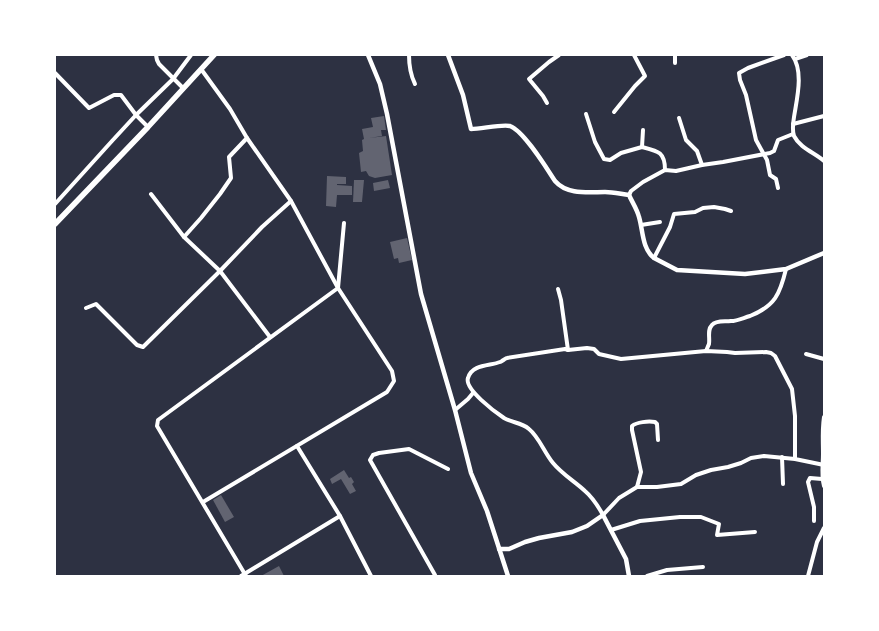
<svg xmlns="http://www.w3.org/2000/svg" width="879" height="631" viewBox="0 0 879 631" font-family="'Source Serif 4',serif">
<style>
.building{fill:#626471}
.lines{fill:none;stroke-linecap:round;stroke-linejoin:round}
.minor{stroke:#fff;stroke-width:4}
.tertiary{stroke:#fff;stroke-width:4.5}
.trunk{stroke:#fff;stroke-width:5.5}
</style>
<rect width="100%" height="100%" fill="#2d3142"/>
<!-- building -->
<g class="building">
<path d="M384 116 386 130H381L382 136 369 138 386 136 392 175 375 178 369 176 366 171 361 172 359 153 363 151 362 140 364 139 362 129 373 127 371 118Z"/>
<path d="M327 176 346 177V184H337V185L352 186V195H337L336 207 326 206Z"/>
<path d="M354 180H364L362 202H353Z"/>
<path d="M388 180 390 188 374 191 373 183Z"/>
<path d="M407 238 412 260 399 263 398 258 394 259 390 242Z"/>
<path d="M344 470 349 478 351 477 354 482 352 484 356 491 350 494 341 479 332 484 330 479Z"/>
<path d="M221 495 234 517 225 522 213 500Z"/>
<path d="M279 566 284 576H261Z"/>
</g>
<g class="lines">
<!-- minor -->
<g class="minor">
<path d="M156 55 157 60 159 64 183 88"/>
<path d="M409 55C409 66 410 74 415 84"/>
<path d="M792 55C804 71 797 98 794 117 793 123 792 130 794 136 800 148 815 153 824 161"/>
<path d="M795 59 807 55"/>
<path d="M675 63V55"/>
<path d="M201 69 230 109 247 138 291 201 338 288 392 371 394 381 387 392 203 502"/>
<path d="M55 73 89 108 114 95H121L136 115 148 127"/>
<path d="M547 103 543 96 529 79 549 62 559 55"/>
<path d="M614 112 635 86 645 76 634 55"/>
<path d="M586 114 595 142 604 159 610 160 621 153 642 147"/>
<path d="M679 118 686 140 697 151 702 165"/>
<path d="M793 124 824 116"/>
<path d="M643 130 642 147C658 151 665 152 665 170"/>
<path d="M778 188 776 179 770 175 767 160 756 140 746 95 740 80 739 73 748 68 784 55"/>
<path d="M151 194 184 237 220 271 270 337"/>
<path d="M629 195 631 191 643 182 665 170 676 171 702 165 723 162 770 153 774 151 778 140 793 134"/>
<path d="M55 204 112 141 136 115 173 79 191 55"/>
<path d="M641 225 660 222"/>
<path d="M184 237 201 218 220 194 231 178 229 157 247 138"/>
<path d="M654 258 670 227 674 214 695 212 703 208 714 207 725 209 731 211"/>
<path d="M558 289 561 300 568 350"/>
<path d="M86 308 96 304 137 345 143 347 220 271 262 227 291 201"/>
<path d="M706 351C707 349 708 346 709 344 710 337 707 330 712 325 716 320 725 322 731 321 737 321 743 318 750 316 775 306 780 294 786 269"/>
<path d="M806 354 824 359"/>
<path d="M455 410 468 399 473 393"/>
<path d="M824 417C822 430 823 441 823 454 823 465 821 475 824 486"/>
<path d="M297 446 340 516 371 576"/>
<path d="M782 457 783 484"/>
<path d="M795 459V416L792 389 775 356 771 353 766 352 735 353 727 352 706 351 621 359 599 354 594 349 587 348 568 350 565 349 507 358C506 358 501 362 500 362 490 366 472 364 468 378 464 389 495 412 504 418 512 423 521 422 529 429 539 437 544 452 553 463 562 474 574 481 585 491 592 497 598 506 603 515L619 498 637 487H657L681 484 696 475 711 470 728 467 741 463 751 458 764 456 795 459 824 465"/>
<path d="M637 487 641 472 632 430V426C637 422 648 421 655 422L657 424 658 440"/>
<path d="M814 521V507L808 482 810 478 822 479"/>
<path d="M611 530 640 521 680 517H701L719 524 717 535 755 532"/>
<path d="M241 576 340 516"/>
<path d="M246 576 157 426 158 420 338 288 344 223"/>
<path d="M434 576 435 575 370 460 373 455 379 453 409 449 448 469"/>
<path d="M647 576 667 570 703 567"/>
<path d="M808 576 817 542 824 528"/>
</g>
<!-- tertiary -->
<g class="tertiary">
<path d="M368 55 380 84 387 114 421 294 455 410 471 473 487 511 508 576"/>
<path d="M448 55 463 95 471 129C481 129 502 124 510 126 524 131 547 169 555 181 567 195 588 192 605 192 613 192 621 194 629 195 632 202 637 209 639 217 643 230 642 249 654 258L677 270 745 274 786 269 824 253"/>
<path d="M499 549H509L525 542 539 538 572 532 587 526 603 515 626 559 629 576"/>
</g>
<!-- trunk -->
<path class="trunk" d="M55 224 148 127 214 55"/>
</g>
<!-- border -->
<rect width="879" height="631" fill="none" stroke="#ffffff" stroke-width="112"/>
</svg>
